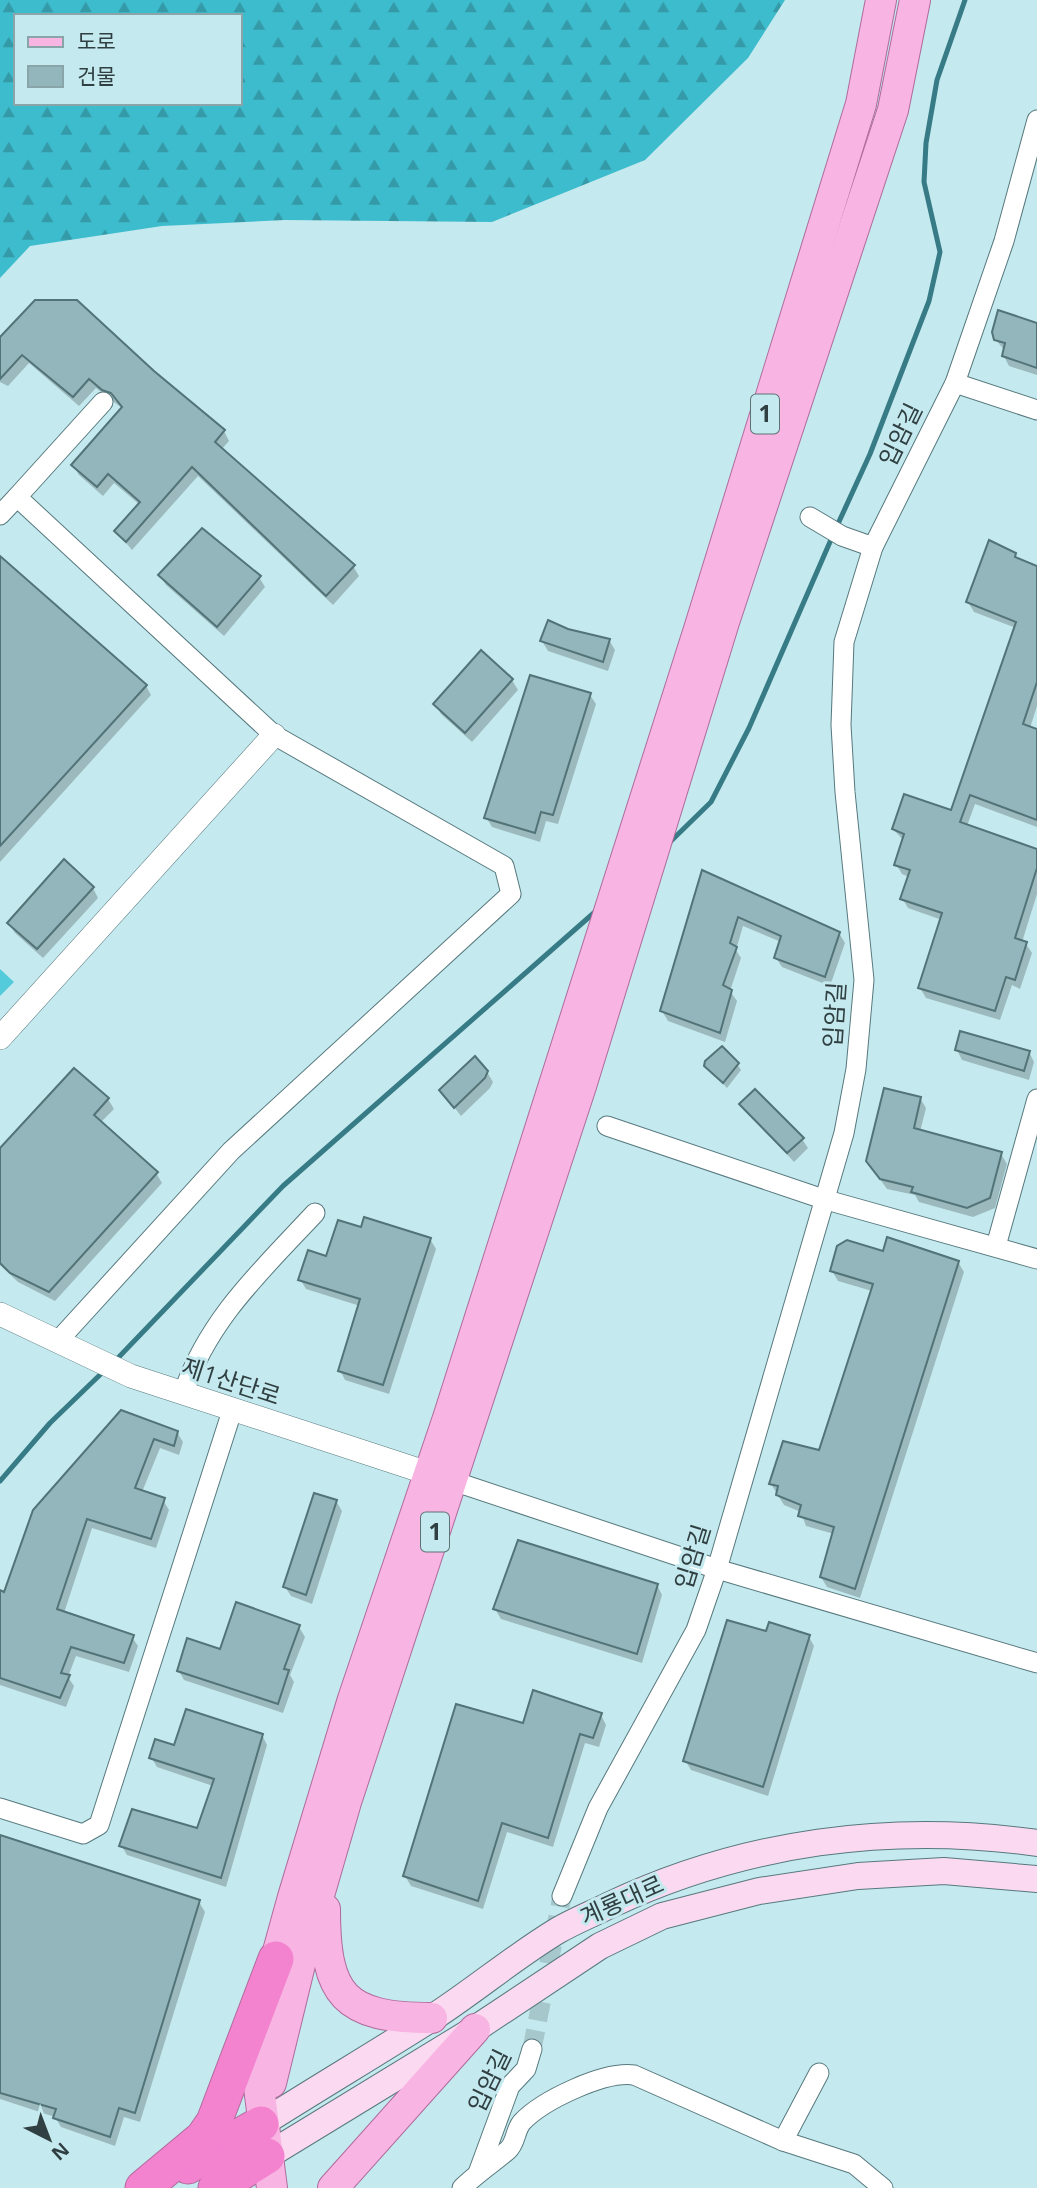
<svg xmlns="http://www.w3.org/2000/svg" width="1037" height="2188" viewBox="0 0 1037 2188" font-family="'Open Sans','Noto Sans KR',sans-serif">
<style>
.forest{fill:url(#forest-firs);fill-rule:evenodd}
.green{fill:#54cbdb}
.shadow{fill:#0003}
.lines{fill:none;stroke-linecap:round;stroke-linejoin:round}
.stream{stroke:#367b85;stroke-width:5}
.building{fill:#92b6bb;stroke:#527378;stroke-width:2}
.minor-tunnel{stroke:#a6c7cb;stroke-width:19;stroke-dasharray:19 10;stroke-linecap:butt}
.minor-casing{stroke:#57797e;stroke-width:21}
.tertiary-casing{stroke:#57797e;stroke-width:24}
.secondary-casing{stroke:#57797e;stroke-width:28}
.primary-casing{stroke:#af6b9d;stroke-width:32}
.motorway-casing{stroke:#af6b9d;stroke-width:37}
.minor{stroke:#fff;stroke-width:19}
.tertiary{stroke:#fff;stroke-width:23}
.secondary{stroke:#fbdaf1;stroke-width:26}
.primary{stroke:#f8b4e2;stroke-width:30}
.motorway{stroke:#f382cf;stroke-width:35}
.labels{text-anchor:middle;stroke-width:6;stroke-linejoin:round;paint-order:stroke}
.shield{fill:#c4e9ee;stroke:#5c7275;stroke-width:2}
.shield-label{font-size:23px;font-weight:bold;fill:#303f41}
.street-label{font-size:24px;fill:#303f41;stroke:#c4e9ee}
</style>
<defs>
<pattern id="forest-firs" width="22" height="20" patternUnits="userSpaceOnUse" patternTransform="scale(1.75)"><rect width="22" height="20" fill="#3dbccd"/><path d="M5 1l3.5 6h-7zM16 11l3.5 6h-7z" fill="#349aa8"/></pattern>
</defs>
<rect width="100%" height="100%" fill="#c4e9ee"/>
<!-- forest -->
<path class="forest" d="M0 0H785L748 58 645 160 492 222 284 220 162 226 30 246 0 278ZM16 16H240V103H16Z"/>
<!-- green -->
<path class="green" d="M0 969 14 982 0 996Z"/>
<!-- shadow -->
<g class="shadow">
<path d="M1037 325V375L1009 366 1004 356 1005 351 996 340Z"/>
<path d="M0 340 153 373 224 431 229 441 221 450 353 566 359 576 333 605 198 476 132 550 116 531 140 505 114 483 103 496 79 475 73 465 123 409 96 388 79 406 29 363 8 386 0 382Z"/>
<path d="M1014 555 1018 560 1037 568V706L1030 728 1037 731V827L975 804 967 826 1037 851V894L1022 942 1026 944 1032 953 1020 989 1012 985 1000 1020 926 998 920 988 942 920 908 908 902 898 909 877 902 874 896 864 904 841 893 829 952 812 1016 628 974 612 968 602Z"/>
<path d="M0 568 146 686 151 695 0 862Z"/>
<path d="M160 576 259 577 265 587 224 636 166 585Z"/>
<path d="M609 640 615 650 608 671 548 651 542 641Z"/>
<path d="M481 653 512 680 518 690 472 742 441 714 436 704Z"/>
<path d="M590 695 596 704 558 824 546 821 540 842 492 827 486 817Z"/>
<path d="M703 873 839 933 845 943 830 986 782 967 776 958 781 942 743 926 736 950 741 958 730 991 737 1001 725 1042 668 1021 662 1011Z"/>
<path d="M93 888 98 898 43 958 15 933 9 924Z"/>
<path d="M957 1050 1029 1052 1034 1062 1029 1080 962 1060Z"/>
<path d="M737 1064 741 1070 727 1088 706 1065Z"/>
<path d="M487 1072 493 1082 490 1088 461 1116 441 1090Z"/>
<path d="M920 1098 926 1108 920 1132 1001 1154 1007 1164 995 1208 973 1217 919 1202 915 1195 887 1189 874 1171 868 1161Z"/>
<path d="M108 1099 114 1109 100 1123 156 1173 162 1183 55 1301 18 1282 0 1265V1152Z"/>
<path d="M741 1105 802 1139 808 1148 794 1162Z"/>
<path d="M362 1229 430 1239 436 1249 389 1394 345 1380 340 1370 360 1306 306 1289 300 1279Z"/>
<path d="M884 1253 958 1262 964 1272 860 1598 827 1587 821 1577 834 1534 806 1526 801 1512 784 1505 771 1484 820 1452 872 1291 838 1281 832 1271Z"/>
<path d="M121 1412 177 1432 183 1442 179 1455 160 1448 142 1492 163 1500 169 1510 156 1548 92 1528 64 1613 132 1637 138 1646 129 1672 76 1656 68 1677 74 1686 66 1707 0 1685V1592L5 1594Z"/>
<path d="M336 1501 342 1511 312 1604 291 1596 285 1587Z"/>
<path d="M657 1585 662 1595 642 1663 501 1619 495 1609Z"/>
<path d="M299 1627 305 1637 290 1675 294 1682 283 1713 184 1680 179 1671 221 1651Z"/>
<path d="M767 1633 809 1637 814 1646 768 1796 691 1770 685 1760Z"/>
<path d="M601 1715 606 1725 599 1747 585 1743 553 1847 507 1832 483 1909 411 1886 405 1876 524 1725Z"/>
<path d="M262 1735 267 1745 226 1887 127 1855 121 1845 198 1830 213 1786 157 1767 151 1757 175 1747Z"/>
<path d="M0 1837 199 1902 205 1912 140 2122 124 2117 115 2146 61 2127 55 2117 0 2099Z"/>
</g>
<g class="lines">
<!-- stream -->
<g class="stream">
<path d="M837 526 870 454 929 301 940 252 924 182 926 143 937 80 965 0"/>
<path d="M670 842 711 802 749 728 833 535"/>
<path d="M116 1360 283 1186 596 911"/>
<path d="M0 1481 50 1423 106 1369"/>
</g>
</g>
<!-- building -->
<g class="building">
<path d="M35 300H77L154 371 225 430 215 442 355 565 326 596 192 467 126 542 114 531 140 502 108 474 97 487 71 465 122 407 111 393 102 390 89 379 73 397 22 355 0 379V337Z"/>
<path d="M998 310 1037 323V368L1002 356 1005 343 994 340 992 332Z"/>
<path d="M202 528 261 576 217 627 158 575Z"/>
<path d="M989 540 1016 553 1015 557 1037 566V682L1023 724 1037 729V820L970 795 960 822 1037 849V868L1015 938 1027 942 1015 980 1006 977 995 1011 918 988 942 913 900 899 910 870 894 865 904 834 892 829 904 794 951 810 1016 622 966 602Z"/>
<path d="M0 556 147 685 0 846Z"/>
<path d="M548 620 568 629 610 639 603 662 540 641Z"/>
<path d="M481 650 513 679 465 733 433 704Z"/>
<path d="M530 675 591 693 553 815 541 812 535 833 484 818Z"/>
<path d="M64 859 94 887 37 949 7 923Z"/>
<path d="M702 870 840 932 825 977 774 958 781 936 738 917 730 943 737 947 723 985 732 990 720 1033 660 1011Z"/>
<path d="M960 1031 1030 1051 1024 1071 955 1050Z"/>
<path d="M722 1046 739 1063 723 1083 704 1066 705 1061Z"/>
<path d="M475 1056 488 1071 485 1078 454 1108 439 1090Z"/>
<path d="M74 1068 109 1098 94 1115 158 1172 49 1292 10 1273 0 1263V1148Z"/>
<path d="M884 1088 921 1097 914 1128 1002 1152 990 1198 967 1208 911 1192 913 1187 880 1179 866 1161Z"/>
<path d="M755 1089 804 1138 787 1153 739 1104Z"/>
<path d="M364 1217 431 1238 383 1385 338 1371 360 1299 298 1280 308 1250 326 1256 338 1220 361 1227Z"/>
<path d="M887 1237 959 1261 855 1589 820 1577 834 1527 798 1516 801 1505 776 1495 778 1486 769 1484 783 1441 819 1450 873 1284 830 1271 837 1246 847 1240 883 1251Z"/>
<path d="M121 1410 178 1431 174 1446 154 1439 135 1488 165 1498 151 1539 87 1519 57 1609 134 1635 124 1663 71 1647 61 1673 70 1675 60 1698 0 1678V1590L4 1592 33 1510Z"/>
<path d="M314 1493 337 1500 306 1595 283 1587Z"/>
<path d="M518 1540 658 1584 637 1654 493 1609Z"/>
<path d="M236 1602 300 1625 284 1669 289 1670 278 1704 177 1671 187 1638 220 1649Z"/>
<path d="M727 1620 766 1631 769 1622 810 1635 763 1787 683 1761Z"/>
<path d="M533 1690 602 1713 593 1738 580 1734 548 1838 502 1823 478 1901 403 1876 456 1704 523 1723Z"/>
<path d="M186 1709 263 1734 221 1878 119 1846 132 1809 197 1828 214 1779 149 1758 155 1739 174 1745Z"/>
<path d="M0 1835 200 1900 135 2113 119 2108 110 2137 53 2118 56 2109 0 2093Z"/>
</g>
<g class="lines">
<!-- minor-tunnel -->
<path class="minor-tunnel" d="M532 2049 562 1896"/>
<!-- minor casing -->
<g class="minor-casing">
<g id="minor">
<path d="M955 383 1037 410"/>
<path d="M17 497 103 402"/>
<path d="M0 515 17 497 274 735 504 866 511 894 231 1151 57 1342"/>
<path d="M810 517 842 536 873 547"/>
<path d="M607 1126 823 1199 1037 1259"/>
<path d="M996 1246 1037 1099"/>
<path d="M183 1394C208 1319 262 1270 315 1213"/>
<path d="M453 1481 717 1569 1037 1663"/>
<path d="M0 1808 83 1834 99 1825 232 1411"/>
<path d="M562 1896 598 1808 696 1630 717 1569 844 1133 856 1069 864 980 845 792 841 725 844 642 873 547 955 383 1004 241 1037 120"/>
<path d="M783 2141 819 2073"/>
<path d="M478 2173 510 2086 526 2069 532 2049"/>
<path d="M462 2188C476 2174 493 2163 508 2150 516 2143 515 2130 522 2122 543 2100 604 2071 634 2075L783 2141 854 2164 883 2188"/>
</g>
</g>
<!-- tertiary casing -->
<g class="tertiary-casing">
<g id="tertiary">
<path d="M0 1038 274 735"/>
<path d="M0 1314 131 1376 443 1478"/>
</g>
</g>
<!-- secondary casing -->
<g class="secondary-casing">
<g id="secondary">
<path d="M261 2124C318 2088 375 2054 432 2018 474 1991 514 1957 557 1931 574 1921 592 1914 610 1905 743 1842 891 1822 1037 1843"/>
<path d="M267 2156 475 2029 600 1946 662 1916 759 1891 858 1876 944 1871 1037 1879"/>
</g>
</g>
<!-- primary casing -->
<g class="primary-casing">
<g id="primary">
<path d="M325 1909C325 1996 344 2018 432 2018"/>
<path d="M271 2083 306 1940 346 1802 581 1086 724 622 893 110 915 0"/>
<path d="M272 2188 257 2072 261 2013 293 1897 353 1699 448 1418 700 626 861 104 881 0"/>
<path d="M333 2188 475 2029"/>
</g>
</g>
<!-- motorway casing -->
<g class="motorway-casing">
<g id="motorway">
<path d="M188 2166 261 2124"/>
<path d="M143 2188 203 2138 214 2122 276 1959"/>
<path d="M216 2188 267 2156"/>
</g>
</g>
<!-- minor -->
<use href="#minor" class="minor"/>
<!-- tertiary -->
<use href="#tertiary" class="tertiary"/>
<!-- secondary -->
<use href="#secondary" class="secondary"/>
<!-- primary -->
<use href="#primary" class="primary"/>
<!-- motorway -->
<use href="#motorway" class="motorway"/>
</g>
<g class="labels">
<!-- shield labels -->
<g class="shield">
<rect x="751" y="394.5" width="28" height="39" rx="5"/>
<rect x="421" y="1512.5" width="28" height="39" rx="5"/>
</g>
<g class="shield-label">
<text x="765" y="422">1</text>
<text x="435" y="1540">1</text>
</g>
<!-- street labels -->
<g class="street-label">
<text transform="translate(901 435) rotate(-64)" y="8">입암길</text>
<text transform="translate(835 1015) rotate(-86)" y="8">입암길</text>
<text transform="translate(231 1382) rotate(18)" y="8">제1산단로</text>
<text transform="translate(693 1557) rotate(-73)" y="8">입암길</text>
<text transform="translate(622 1901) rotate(-24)" y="8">계룡대로</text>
<text transform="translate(490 2081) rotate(-64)" y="8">입암길</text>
</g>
</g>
<!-- legend -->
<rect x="14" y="14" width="228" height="91" fill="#c4e9ee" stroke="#89a5a9" stroke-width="2"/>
<rect x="28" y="37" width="35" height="10" fill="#f8b4e2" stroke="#89a5a9" stroke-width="2"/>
<text x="77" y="49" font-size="21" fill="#303f41">도로</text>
<rect x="28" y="66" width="35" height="21" fill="#92b6bb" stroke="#89a5a9" stroke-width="2"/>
<text x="77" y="84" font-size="21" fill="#303f41">건물</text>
<!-- north arrow -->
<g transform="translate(49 2139) rotate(138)" stroke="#c4e9ee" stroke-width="5" paint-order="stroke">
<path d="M0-5L12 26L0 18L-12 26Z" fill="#303f41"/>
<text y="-10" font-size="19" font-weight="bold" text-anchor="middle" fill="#303f41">N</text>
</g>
</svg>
